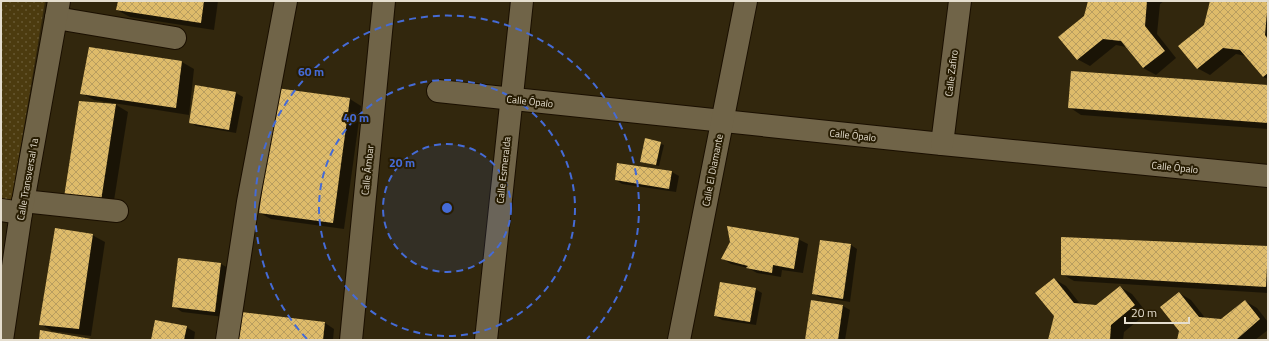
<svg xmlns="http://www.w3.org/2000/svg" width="1269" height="341" viewBox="0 0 1269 341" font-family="'Titillium Web',sans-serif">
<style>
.grass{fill:url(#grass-dots)}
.shadow{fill:#0007}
.building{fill:url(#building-cross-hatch)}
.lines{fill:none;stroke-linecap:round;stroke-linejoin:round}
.minor-casing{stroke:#1a0f00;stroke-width:24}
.minor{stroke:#706448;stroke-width:22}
.ring{fill:none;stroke:#456bd6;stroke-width:2;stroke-dasharray:7 5}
.labels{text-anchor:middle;stroke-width:4;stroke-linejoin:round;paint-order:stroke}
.street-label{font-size:10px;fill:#e5decf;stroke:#281d03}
.centre{fill:#456bd6;stroke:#281d03;stroke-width:2}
.ring-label{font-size:12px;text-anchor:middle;font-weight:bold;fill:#456bd6;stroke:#281d03;stroke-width:4;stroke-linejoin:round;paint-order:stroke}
</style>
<defs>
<pattern id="grass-dots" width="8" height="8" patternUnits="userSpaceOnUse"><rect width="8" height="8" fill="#4c3b0f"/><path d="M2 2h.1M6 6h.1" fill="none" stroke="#665731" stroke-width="1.8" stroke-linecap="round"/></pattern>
<pattern id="building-cross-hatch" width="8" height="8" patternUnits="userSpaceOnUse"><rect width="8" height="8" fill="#debb6a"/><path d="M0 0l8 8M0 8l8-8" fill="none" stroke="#b89d5f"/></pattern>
</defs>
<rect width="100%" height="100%" fill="#32270d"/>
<!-- grass -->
<path class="grass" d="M1 1H45L11 205 1 203Z"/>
<!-- shadow -->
<g class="shadow">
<path d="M119 1H218L214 30 130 17 117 10Z"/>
<path d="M1089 1H1164L1160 4 1157 34 1176 58 1156 75 1143 68 1126 47 1116 45 1090 66 1077 59Z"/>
<path d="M1211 1H1268V79L1263 77 1246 56 1236 54 1210 75 1197 68Z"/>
<path d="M182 62 194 69 189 115 113 103 128 112 113 207 77 204 112 103 94 100 81 93Z"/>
<path d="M196 86 236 93 243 97 236 133 196 126 190 122Z"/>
<path d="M1268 86V129L1081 115 1069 107Z"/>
<path d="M350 99 361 106 344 229 271 219 260 213Z"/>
<path d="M646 139 664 145 659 166 641 161Z"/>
<path d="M618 164 672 172 679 176 676 192 622 184 616 180Z"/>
<path d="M92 235 105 242 91 336 52 331 40 324Z"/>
<path d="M1062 238 1268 247V293L1074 281 1062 274Z"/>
<path d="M798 239 808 244 803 273 782 270 781 277 757 273 748 268 731 264 722 258Z"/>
<path d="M851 245 857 249 850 302 820 297 813 293Z"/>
<path d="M179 259 221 264 230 269 224 317 182 312 173 306Z"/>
<path d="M1054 279 1066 286 1081 305 1096 306 1120 287 1132 294 1147 313 1124 332 1123 340H1049L1055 316Z"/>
<path d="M755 289 762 293 756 325 722 320 715 316Z"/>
<path d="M1179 293 1191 300 1206 319 1221 320 1245 301 1257 308 1268 322V330L1255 340H1178L1180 330Z"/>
<path d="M812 301 843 306 850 310 845 340H806Z"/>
<path d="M242 313 325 323 334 329 333 340H239Z"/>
<path d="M186 327 195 332 194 340H152Z"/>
</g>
<!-- building -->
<g class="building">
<path d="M118 1H204L201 23 116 10Z"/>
<path d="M1088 1H1147L1145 26 1165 51 1143 68 1121 41 1103 39 1077 60 1058 37 1084 16Z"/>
<path d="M1210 1H1268L1265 35 1268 39V73L1263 77 1240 50 1223 48 1197 69 1178 46 1204 25Z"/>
<path d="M89 47 182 61 176 108 80 94Z"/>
<path d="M1071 71 1268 85V123L1068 108Z"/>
<path d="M195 85 236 92 229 130 189 123Z"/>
<path d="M276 88 350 98 333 223 259 213Z"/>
<path d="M79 101 116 104 101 201 64 197Z"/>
<path d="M645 138 661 142 656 165 640 162Z"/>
<path d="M617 163 672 171 669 189 615 180Z"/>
<path d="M727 226 799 238 794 269 773 265 772 273 746 268 748 266 721 259 730 242Z"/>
<path d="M55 228 93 234 79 329 39 325Z"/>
<path d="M1061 237 1268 246 1266 287 1061 275Z"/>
<path d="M820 240 851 244 843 299 812 294Z"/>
<path d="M178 258 221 263 215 312 172 307Z"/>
<path d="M1054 278 1074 303 1096 305 1120 286 1135 305 1111 325 1110 340H1048L1054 316 1035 293Z"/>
<path d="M720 282 756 288 750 322 714 316Z"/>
<path d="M1179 292 1199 317 1221 319 1245 300 1260 319 1236 340H1177L1179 331 1160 307Z"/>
<path d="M811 300 843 305 838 340H805Z"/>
<path d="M241 312 325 322 323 340H238Z"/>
<path d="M155 320 187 326 184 340H151Z"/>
<path d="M40 330 91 339V340H39Z"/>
</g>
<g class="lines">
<!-- minor casing -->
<g class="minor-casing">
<g id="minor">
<path d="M56 18 175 38"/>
<path d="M438 91 942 144 1268 176"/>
<path d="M942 144 960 1"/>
<path d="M23 201 117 211"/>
<path d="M1 210 21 213"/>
<path d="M2 340 21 213 59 1"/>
<path d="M227 340 248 202 286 1"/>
<path d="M351 340 384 1"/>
<path d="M486 340 522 1"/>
<path d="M679 340 746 1"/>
</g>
</g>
<!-- minor -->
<use href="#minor" class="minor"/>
</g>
<!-- distance rings -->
<circle cx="447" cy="208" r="64" fill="#456bd6" fill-opacity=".12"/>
<g class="ring">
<circle cx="447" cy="208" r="64"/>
<circle cx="447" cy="208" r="128"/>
<path d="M307 339A192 192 0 1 1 587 339"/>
</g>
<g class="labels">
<!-- street labels -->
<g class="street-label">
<text transform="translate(951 73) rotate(-83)" y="4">Calle Zafiro</text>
<text transform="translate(530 101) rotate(6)" y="4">Calle Ópalo</text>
<text transform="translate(853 135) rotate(6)" y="4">Calle Ópalo</text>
<text transform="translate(1175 167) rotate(6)" y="4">Calle Ópalo</text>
<text transform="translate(367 170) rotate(-84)" y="4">Calle Ámbar</text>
<text transform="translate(503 170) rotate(-84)" y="4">Calle Esmeralda</text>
<text transform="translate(712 170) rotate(-79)" y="4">Calle El Diamante</text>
<text transform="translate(27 179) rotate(-80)" y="4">Calle Transversal 1a</text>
</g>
</g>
<circle cx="447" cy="208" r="6" class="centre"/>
<g class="ring-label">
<text x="311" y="76">60 m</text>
<text x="356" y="122">40 m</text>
<text x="402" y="167">20 m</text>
</g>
<!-- border -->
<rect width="1269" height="341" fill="none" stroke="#e5decf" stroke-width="4"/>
<!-- scale -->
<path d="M1125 317v6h64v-6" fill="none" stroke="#e5decf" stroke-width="2"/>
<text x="1131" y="317" font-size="12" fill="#e5decf" stroke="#281d03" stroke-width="3" paint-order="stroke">20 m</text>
</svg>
